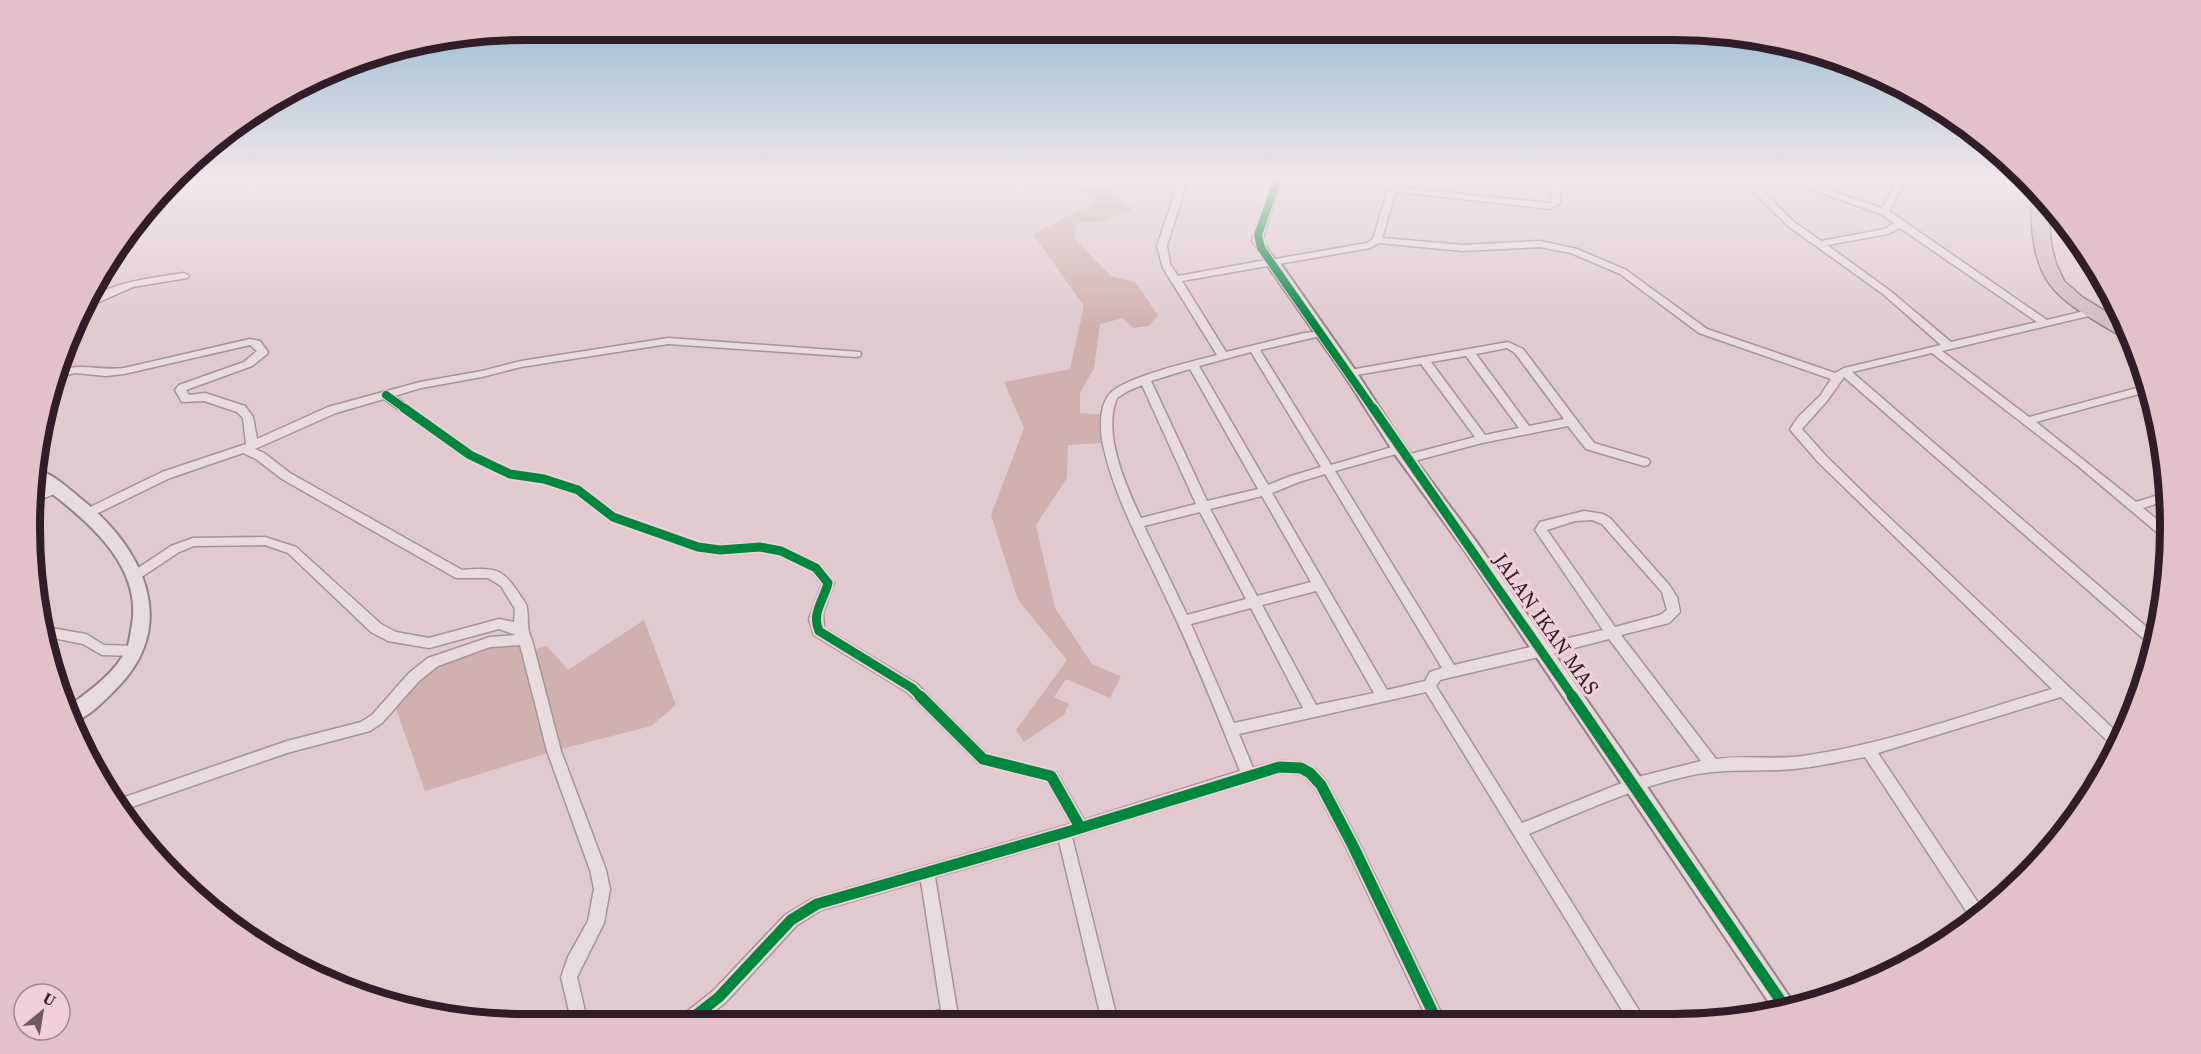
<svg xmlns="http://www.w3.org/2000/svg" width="2201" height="1054" viewBox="0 0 2201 1054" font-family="'Source Serif 4',serif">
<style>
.green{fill:#d1b1b0}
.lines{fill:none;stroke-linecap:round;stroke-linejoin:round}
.street-casing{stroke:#a59399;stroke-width:3}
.secondary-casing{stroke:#948389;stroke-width:4}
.highway-casing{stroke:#8a7a80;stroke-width:3}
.street{fill:#e8dbde;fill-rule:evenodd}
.secondary{fill:#e8dbde;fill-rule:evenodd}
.highway{fill:#d3bbc4;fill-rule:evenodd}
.cycleway-far2-casing{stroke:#f1cfd8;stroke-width:10}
.cycleway-far1-casing{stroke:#f1cfd8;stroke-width:13}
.cycleway-casing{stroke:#f1cfd8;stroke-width:15}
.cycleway-far2{stroke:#00873e;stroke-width:8}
.cycleway-far1{stroke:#00873e;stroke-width:9}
.cycleway{stroke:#00873e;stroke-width:11}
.labels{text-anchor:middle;stroke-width:6;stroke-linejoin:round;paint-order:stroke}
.street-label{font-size:21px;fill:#311d27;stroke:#f1cfd8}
.rim{fill:none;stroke:#311d27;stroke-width:8}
</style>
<rect width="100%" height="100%" fill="#e0cad0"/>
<!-- green -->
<g class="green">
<path d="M1030 178H1093L1133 209 1104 221 1077 223 1075 239 1111 276 1135 282 1158 315 1149 326 1133 328 1123 318 1100 324 1094 368 1080 393V413L1105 415 1104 443 1068 445 1067 478 1036 525 1055 608 1092 664 1121 676 1110 698 1066 679 1054 697 1069 704 1064 715 1024 742 1016 730 1067 660 1018 600 991 515 1024 428 1004 382 1070 369 1084 306 1033 234 1096 203 1072 185 1050 192Z"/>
<path d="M644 620 676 705 651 726 554 751 425 791 395 706 433 664 496 642 525 640 528 651 547 646 568 670Z"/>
</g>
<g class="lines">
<!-- street casing -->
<g class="street-casing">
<g id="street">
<path d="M1180 178H1188L1167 246 1170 264 1178 276 1266 260 1252 241 1274 178H1282L1262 241 1275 259 1367 243 1373 239 1387 193 1394 187 1549 203 1551 202V178H1559L1560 203 1550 209 1399 192 1395 194 1382 238 1463 245 1540 241 1577 249 1626 270 1707 329 1835 373 1844 368 1941 345 1883 294 1788 226 1740 178H1749L1794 222 1821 241 1885 229 1894 223 1881 214 1778 178H1791L1882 208 1899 178H1907L1889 211 2047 320 2093 309 2097 310V314L1942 351 2029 417 2148 385 2150 391 2036 422 2136 502 2168 492V500L2143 508 2171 531 2170 541 2166 540 2078 466 1932 353 1852 372 2158 637 2154 648 1844 377 1827 401 1802 429 1826 456 1875 504 2122 737 2115 748 2061 697 1878 753 1985 913 1974 923 1865 757C1836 762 1808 769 1779 770 1748 771 1718 769 1688 776 1633 788 1581 812 1529 834L1645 1020H1628L1426 692 1239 734 1253 768 1279 761 1301 762 1315 769 1326 781 1358 841 1445 1021H1428L1348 851 1316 789 1305 777 1299 774 1279 773 1072 837 1118 1022H1102L1059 841 935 877 959 1022 908 1023 910 1017 941 1010 921 881 821 910 797 925 725 1003 699 1023H678L680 1017 713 991 785 915 812 899 1071 824 1047 781 978 763 907 692 814 635 809 619 822 584 812 571 778 555 760 552 720 555 698 552 609 520 574 493 543 483 506 477 466 458 384 399 336 413 255 449 264 453 290 473 462 570C503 567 503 570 526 604 530 617 525 626 532 640L561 751 606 870 610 889 604 923 577 977 588 1024H572L561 977 568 957 588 921 594 889 590 870 547 751 520 645 490 647 438 666 419 681 382 723 370 731 287 753 126 809 119 799 287 741 361 722 372 715 409 673 428 658 490 637 516 635 499 629 429 648 388 641 371 632 288 553 265 545 194 546 179 552 140 578H132L130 575 132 572 171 546 193 538 265 537 296 547 381 624 396 632 429 638 499 619 514 622 515 609 501 586 488 578H456L282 479 256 459 243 453 170 478 92 516H84L82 513 84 510 162 472 246 444 243 418 237 412 204 401 182 402 175 390 179 385 244 362 257 351 250 345 124 374 106 376 75 373 56 378 58 371C80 362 101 371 124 368L250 339 260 341 268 352 267 354 252 366 186 390 189 395 205 393 245 406 253 417 257 439 328 407 420 382 482 371 521 361 668 338 860 352 861 354 860 356 856 357 668 344 521 367 482 377 421 388 394 396 474 452 512 470 544 475 582 487 617 514 699 543 720 545 760 542 785 548 820 565 834 583 823 613 824 628 917 684 987 754 1056 772 1084 820 1240 771C1217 714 1194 656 1167 600 1144 550 1115 500 1103 445 1100 430 1099 409 1108 396 1120 378 1194 361 1217 355L1163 268 1157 246ZM1900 228 2037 322 1951 342 1889 290 1827 245 1888 234ZM1379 243 1463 251 1540 247 1571 253 1620 274 1699 333 1831 379 1820 396 1799 416 1790 429 1792 432 1818 462 2052 689C1970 713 1888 744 1803 756 1774 760 1745 755 1716 759L1621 635 1669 623 1680 612 1677 597 1670 586 1610 518 1603 514 1584 511 1540 522 1535 530 1603 630 1454 665 1335 471 1403 452 1405 449 1403 446 1399 445 1331 465 1260 350 1325 335V331L1304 333 1226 352 1182 281 1370 248ZM1251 352 1321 467 1291 476 1268 485 1199 366ZM1190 369 1258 489 1207 501 1151 381ZM1142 385 1196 504 1141 518C1126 486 1102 433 1117 398L1128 391ZM1325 474 1442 668 1430 672 1425 681 1387 690 1272 493 1299 482ZM1262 496 1311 582 1257 596 1210 509ZM1200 512 1246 599 1187 615 1144 526ZM1592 520 1602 524 1662 592 1667 610 1660 615 1615 627 1547 530 1575 521ZM1316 591 1374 693 1316 705 1262 605ZM1251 608 1303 708 1234 723 1191 624ZM1609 639 1701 761 1634 778 1522 823 1436 686 1440 680 1448 678 1543 656Z"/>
<path d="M184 273 189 276 187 278 133 287 90 306 84 307C96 283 159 277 184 273Z"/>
<path d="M1508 342 1523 349 1594 443 1648 459 1650 462 1648 465 1644 466 1586 449 1568 426 1482 443 1407 463 1403 462 1401 459 1403 456 1475 437 1421 364 1350 376 1345 373 1350 370ZM1507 348 1515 353 1564 419 1529 426 1476 354ZM1466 356 1519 428 1485 435 1431 362Z"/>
<path d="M55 485 59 486 61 489 59 492 37 501 38 492Z"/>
<path d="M45 627 86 634 104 645 135 646 140 647 142 651 140 655 135 656 102 655 83 644 48 637Z"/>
</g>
</g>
<!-- secondary casing -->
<g class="secondary-casing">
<g id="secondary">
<path d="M1273 259 1278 260 1355 370 1404 445 1475 540 1641 778 1795 1005 1774 1010 1463 548 1394 453 1345 376 1266 263Z"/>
<path d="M38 470C53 474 68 488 80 498 144 548 182 627 113 692 103 702 88 717 74 722L69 706C89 691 113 675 125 652 129 646 130 637 131 630 146 565 83 517 38 483Z"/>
</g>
</g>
<!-- highway casing -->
<g class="highway-casing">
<path id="highway" d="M2036 188 2047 202 2051 244 2056 264 2064 281 2082 297 2126 324 2134 340 2126 339C2049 294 2031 286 2031 192Z"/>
</g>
<!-- street -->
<use href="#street" class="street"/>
<!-- secondary -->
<use href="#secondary" class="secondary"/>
<!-- highway -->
<use href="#highway" class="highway"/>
<!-- cycleway-far2 casing -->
<g class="cycleway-far2-casing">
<g id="cycleway-far2">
<path d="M1278 178 1258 235 1261 248 1374 410"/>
<path d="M386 395 407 410"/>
</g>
</g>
<!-- cycleway-far1 casing -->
<g class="cycleway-far1-casing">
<g id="cycleway-far1">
<path d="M404 408 470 455 510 474 544 479 578 490 613 517 698 547 720 550 760 547 781 551 816 568 828 583C824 600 811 613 819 631L912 688 921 697"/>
<path d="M1373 408 1573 697"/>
</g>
</g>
<!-- cycleway casing -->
<g class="cycleway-casing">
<g id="cycleway">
<path d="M920 696 983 759 1051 776 1080 827"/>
<path d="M1572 696 1785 1007"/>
<path d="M686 1023 719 997 791 920 817 904 1064 833 1279 767 1301 768 1310 773 1321 785 1353 846 1437 1021"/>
</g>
</g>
<!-- cycleway-far2 -->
<use href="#cycleway-far2" class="cycleway-far2"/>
<!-- cycleway-far1 -->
<use href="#cycleway-far1" class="cycleway-far1"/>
<!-- cycleway -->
<use href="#cycleway" class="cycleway"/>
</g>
<!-- sky -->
<linearGradient id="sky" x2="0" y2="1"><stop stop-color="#95b9d2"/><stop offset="0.55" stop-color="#f1e7ea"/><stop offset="1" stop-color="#f1e7ea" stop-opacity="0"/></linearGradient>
<rect width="2201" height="326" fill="url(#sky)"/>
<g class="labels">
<!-- street labels -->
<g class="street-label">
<text transform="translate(1546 624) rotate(55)" y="7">JALAN IKAN MAS</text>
</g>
</g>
<!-- crop -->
<path d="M0 0H2201V1054H0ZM526 40H1674A486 486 0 0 1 2160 526V528A486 486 0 0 1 1674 1014H526A486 486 0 0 1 40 528V526A486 486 0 0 1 526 40Z" fill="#e2c1ca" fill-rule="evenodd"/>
<path class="rim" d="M526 40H1674A486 486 0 0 1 2160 526V528A486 486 0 0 1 1674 1014H526A486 486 0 0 1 40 528V526A486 486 0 0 1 526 40Z"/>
<!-- north arrow -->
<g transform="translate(42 1012) rotate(30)"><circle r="28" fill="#f1cfd8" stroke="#a48891" stroke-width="1.5"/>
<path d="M0-4.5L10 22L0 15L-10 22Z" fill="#6e5a62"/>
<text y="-9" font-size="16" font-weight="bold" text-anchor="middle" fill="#311d27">U</text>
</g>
</svg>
